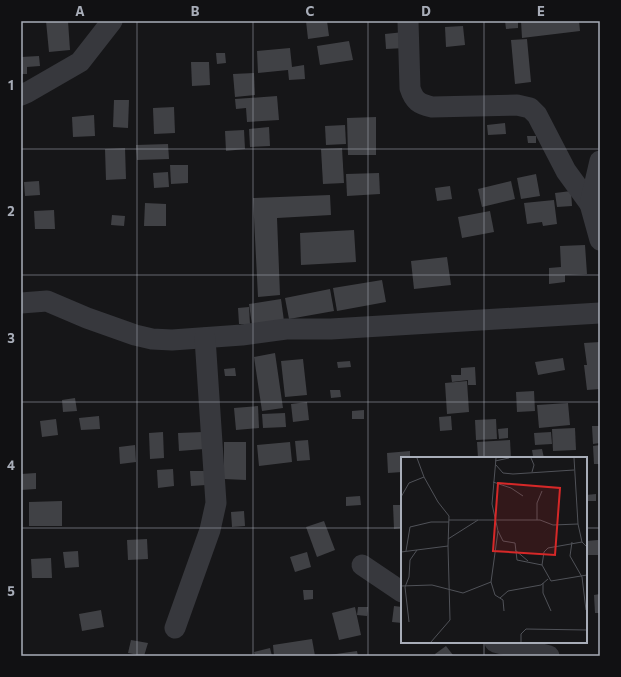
<svg xmlns="http://www.w3.org/2000/svg" width="621" height="677" viewBox="0 0 621 677" font-family="Commissioner,sans-serif">
<style>
.building{fill:#404145}
.lines{fill:none;stroke-linecap:round;stroke-linejoin:round}
.street{stroke:#37383d;stroke-width:21}
.grid{fill:none;stroke:#a8adb8;stroke-width:1;stroke-opacity:0.55}
.inset-road{fill:none;stroke:#505258;stroke-width:1}
.view{fill:#d62828;fill-opacity:0.15;stroke:#d62828;stroke-width:2}
.inset-edge{fill:none;stroke:#a8adb8;stroke-width:2}
.neatline{fill:none;stroke:#a8adb8;stroke-width:1.5}
.grid-label{font-size:13px;text-anchor:middle;font-weight:bold;fill:#a8adb8}
</style>
<rect width="100%" height="100%" fill="#161618"/>
<!-- building -->
<g class="building">
<path d="M46 21H68L70 50 49 52Z"/>
<path d="M306 21H327L329 36 308 39Z"/>
<path d="M505 21H518V28L506 29Z"/>
<path d="M521 21H562L563 29 562 21H579L580 31 522 38Z"/>
<path d="M463 26 465 45 446 47 445 27Z"/>
<path d="M404 32 405 48 386 49 385 34Z"/>
<path d="M527 39 531 82 515 84 511 40Z"/>
<path d="M349 41 353 60 320 65 317 46Z"/>
<path d="M290 48 292 67 304 65 305 79 289 80 288 70 258 73 257 51Z"/>
<path d="M216 53H225L226 63 217 64Z"/>
<path d="M39 56 40 66 27 67V74H21V57Z"/>
<path d="M191 62H209L210 85 192 86Z"/>
<path d="M254 73 255 95 235 97 233 74Z"/>
<path d="M277 96 279 120 247 122 246 108 236 109 235 99Z"/>
<path d="M114 100H129L128 128 113 127Z"/>
<path d="M174 107 175 133 154 134 153 108Z"/>
<path d="M94 115 95 136 73 137 72 117Z"/>
<path d="M376 117V155H348L347 118Z"/>
<path d="M505 123 506 134 488 135 487 125Z"/>
<path d="M345 125 346 144 326 145 325 126Z"/>
<path d="M269 127 270 146 250 147 249 129Z"/>
<path d="M244 130 245 149 226 151 225 131Z"/>
<path d="M527 136H536V143H528Z"/>
<path d="M168 144 169 159 137 160 136 145Z"/>
<path d="M125 148 126 179 106 180 105 149Z"/>
<path d="M342 148 344 183 323 184 321 149Z"/>
<path d="M170 165H188V183L171 184Z"/>
<path d="M168 172 169 187 154 188 153 173Z"/>
<path d="M379 173 380 194 347 196 346 174Z"/>
<path d="M536 174 540 196 521 199 517 178Z"/>
<path d="M39 181 40 195 25 196 24 182Z"/>
<path d="M511 181 515 199 482 207 478 189Z"/>
<path d="M450 186 452 199 437 201 435 188Z"/>
<path d="M571 191 572 206 557 207 555 193Z"/>
<path d="M330 195 331 215 277 218 280 295 258 297 253 198Z"/>
<path d="M554 200 557 224 543 226 542 222 527 224 524 203Z"/>
<path d="M145 203 166 204V226H144Z"/>
<path d="M54 210 55 229H35L34 211Z"/>
<path d="M490 211 494 232 462 238 458 217Z"/>
<path d="M112 215 125 216 124 226 111 225Z"/>
<path d="M354 230 356 262 301 265 300 233Z"/>
<path d="M585 245 587 274 565 275V282L549 284V268L561 267 560 246Z"/>
<path d="M447 257 451 285 414 289 411 261Z"/>
<path d="M382 280 386 302 337 311 333 288Z"/>
<path d="M330 289 334 311 289 319 285 298Z"/>
<path d="M281 299 284 321 252 325 249 304Z"/>
<path d="M249 307 250 324H239L238 308Z"/>
<path d="M600 342V389L587 390 584 365H587L584 343Z"/>
<path d="M275 353 283 408 262 411 254 357Z"/>
<path d="M563 358 565 370 538 375 535 362Z"/>
<path d="M303 359 307 395 285 397 281 361Z"/>
<path d="M350 361 351 367 338 368 337 362Z"/>
<path d="M475 367 476 385H468V380L452 382 451 375H461V368Z"/>
<path d="M235 368 236 376H225L224 369Z"/>
<path d="M467 381 469 412 447 414 445 383Z"/>
<path d="M330 390H340L341 397 331 398Z"/>
<path d="M534 391 535 411 517 412 516 392Z"/>
<path d="M75 398 77 411 63 412 62 400Z"/>
<path d="M307 402 309 420 293 422 291 404Z"/>
<path d="M568 403 570 425 539 428 537 405Z"/>
<path d="M258 406 259 428 236 430 234 408Z"/>
<path d="M364 410V419H352V411Z"/>
<path d="M285 413 286 427 263 428 262 414Z"/>
<path d="M99 416 100 429 81 430 79 418Z"/>
<path d="M451 416 452 430 440 431 439 417Z"/>
<path d="M56 419 58 435 42 437 40 421Z"/>
<path d="M496 419 497 439 476 440 475 420Z"/>
<path d="M592 426H600V443L593 444Z"/>
<path d="M508 428V438L499 439 498 429Z"/>
<path d="M575 428 576 450 553 451 552 429Z"/>
<path d="M163 432 164 458 150 459 149 433Z"/>
<path d="M203 432 204 449 179 451 178 433Z"/>
<path d="M551 432 552 444 535 445 534 433Z"/>
<path d="M308 440 310 460 297 461 295 441Z"/>
<path d="M510 440 511 458H478L477 442Z"/>
<path d="M224 442H246V480L224 479Z"/>
<path d="M290 442 292 462 259 466 257 445Z"/>
<path d="M135 445 136 462 120 464 119 447Z"/>
<path d="M600 445V464H594L593 446Z"/>
<path d="M542 449 544 458H524L533 456 532 450Z"/>
<path d="M410 451V458H402V472L388 473 387 453Z"/>
<path d="M173 469 174 486 158 488 157 470Z"/>
<path d="M190 471H205L206 485 191 486Z"/>
<path d="M36 473V489L21 490V474Z"/>
<path d="M596 494V501H587L586 495Z"/>
<path d="M360 496 361 505 346 506V497Z"/>
<path d="M62 501V526H29V502Z"/>
<path d="M393 505H402V528L394 529Z"/>
<path d="M244 511 245 526 232 527 231 512Z"/>
<path d="M324 521 335 550 317 557 306 527Z"/>
<path d="M147 539 148 559 128 560 127 540Z"/>
<path d="M598 540V555H586V541Z"/>
<path d="M78 551 79 567 65 568 63 552Z"/>
<path d="M307 552 311 567 295 572 290 557Z"/>
<path d="M51 558 52 578H32L31 559Z"/>
<path d="M303 590H313V599L304 600Z"/>
<path d="M600 594V613H595L594 595Z"/>
<path d="M394 606 402 607V623L392 622Z"/>
<path d="M355 607 361 635 339 640 332 613Z"/>
<path d="M358 607H368L367 616 357 615Z"/>
<path d="M101 610 104 627 82 631 79 614Z"/>
<path d="M312 639 315 656H274L273 645Z"/>
<path d="M131 640 148 643 144 656 128 653Z"/>
<path d="M446 646 453 655 436 656 435 654Z"/>
<path d="M270 648 272 656H255L254 652Z"/>
<path d="M357 651 358 656H329V655Z"/>
</g>
<g class="lines">
<!-- street -->
<g class="street">
<path d="M408 21 410 88C414 101 419 104 432 107L517 105 530 108 537 115 566 171 590 204"/>
<path d="M21 95 28 92 80 62 112 21"/>
<path d="M600 161 590 204 600 240"/>
<path d="M21 303 47 301 87 318 135 335 152 339 172 340 242 335 286 329H331L600 313"/>
<path d="M362 565 402 592"/>
<path d="M175 628 210 530 216 503 205 338"/>
<path d="M495 642 549 656"/>
</g>
</g>
<!-- grid -->
<path class="grid" d="M137 21V656M253 21V656M368 21V656M484 21V458M21 149H600M21 275H600M21 402H600M21 528H402M586 528H600M484 642V656"/>
<!-- overview -->
<g transform="translate(401 457)">
<rect width="186" height="186" fill="#161618"/>
<path class="inset-road" d="M130 1 133 8 131 15M173 1 177 67 181 85 186 90M94 4 108 1M95 8 102 16 112 17 173 13M92 25 110 31 122 39M0 40 8 26 23 20M48 63H139L152 68 177 67M136 63V46L141 34M97 74 102 84 114 86 116 103 141 108 150 124 186 118M47 82 77 63M171 85 169 99 181 120 185 153M114 93 127 104M5 94 9 70 30 65H48M0 95 47 89 48 59 37 45 23 20 16 1M141 108 143 95 147 91 181 85M90 125 94 138 102 143 103 154M142 126V136L150 154M0 129 31 128 62 136 90 125 97 74 91 47 95 1M99 141 107 134 140 128 147 122M8 165 4 130 8 120 9 103 16 93M30 185 49 163 47 89M120 185V177L125 172 186 173"/>
<path class="view" d="M97 26 159 31 154 98 92 94Z"/>
<rect width="186" height="186" class="inset-edge"/>
</g>
<!-- border -->
<rect width="621" height="677" fill="none" stroke="#111113" stroke-width="44"/>
<rect x="22" y="22" width="577" height="633" class="neatline"/>
<g class="grid-label">
<text x="80" y="16">A</text>
<text x="195" y="16">B</text>
<text x="310" y="16">C</text>
<text x="426" y="16">D</text>
<text x="541" y="16">E</text>
<text x="11" y="90">1</text>
<text x="11" y="216">2</text>
<text x="11" y="343">3</text>
<text x="11" y="470">4</text>
<text x="11" y="596">5</text>
</g>
</svg>
